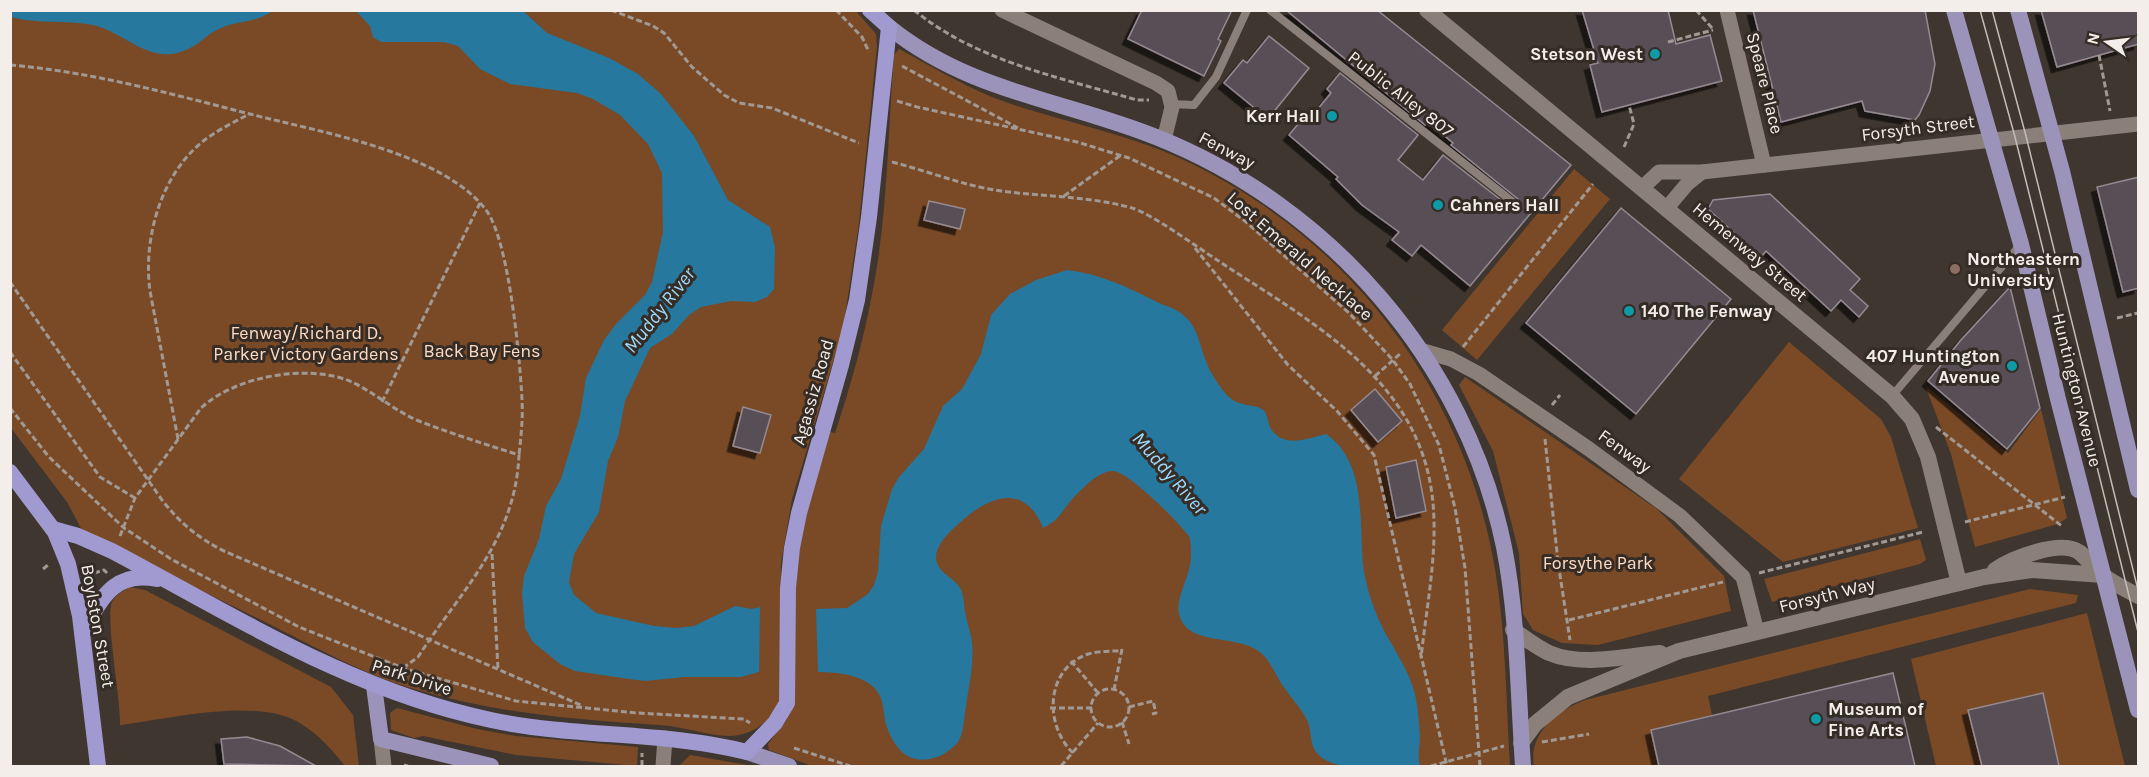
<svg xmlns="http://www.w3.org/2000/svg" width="2149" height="777" viewBox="0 0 2149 777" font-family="Karla,sans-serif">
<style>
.green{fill:#7a4a27}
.water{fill:#26789e}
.building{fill:#594f57;stroke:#958a92;stroke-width:1.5;filter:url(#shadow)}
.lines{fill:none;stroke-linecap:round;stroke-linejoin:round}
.path{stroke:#a19994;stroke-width:3;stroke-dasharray:6 3;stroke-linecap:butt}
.service{stroke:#8b8079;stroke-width:8}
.minor{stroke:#8b8079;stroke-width:15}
.secondary{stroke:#8b8079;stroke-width:16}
.primary{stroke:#9b93ba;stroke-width:16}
.trunk{stroke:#a09ad0;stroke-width:16}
.tram{stroke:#c3bcb8;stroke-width:1.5}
.culture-dot{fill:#0f9aa8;stroke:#352c26;stroke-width:2}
.education-dot{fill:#8d6e63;stroke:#352c26;stroke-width:2}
.labels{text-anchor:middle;stroke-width:6;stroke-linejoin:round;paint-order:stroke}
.poi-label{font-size:18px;font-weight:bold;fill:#f4eeea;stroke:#352c26;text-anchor:start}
.street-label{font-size:18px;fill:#f4eeea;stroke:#352c26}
.park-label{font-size:18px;fill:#fedbc3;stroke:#352c26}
.water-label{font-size:20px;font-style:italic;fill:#9ed9fa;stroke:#352c26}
</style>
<defs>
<filter id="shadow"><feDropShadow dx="-5.5" dy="5.5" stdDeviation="0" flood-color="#0009"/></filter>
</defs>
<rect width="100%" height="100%" fill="#3f362f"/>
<!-- green -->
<g class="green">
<path d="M855 10 876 34 877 46 859 223 843 329 792 499 781 563 779 707C741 756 710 729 660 725 576 720 495 713 414 689 362 674 314 646 265 622 205 592 143 563 83 532L67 502 11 428V11Z"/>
<path d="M899 49C929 65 960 84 992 97 1057 122 1127 132 1190 163 1352 241 1465 392 1495 569 1506 634 1506 701 1510 766H812L769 750 768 744 786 721 790 710 797 566 804 519 830 432 835 433C852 382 866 331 875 278 888 205 888 129 894 55Z"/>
<path d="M1574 169 1610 199 1477 360 1442 330Z"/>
<path d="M1789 342 1881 419 1891 437 1918 528 1783 562 1679 479Z"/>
<path d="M1465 377 1657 509 1724 576 1731 611 1598 645 1562 643 1533 630 1523 614 1519 553 1493 451 1459 385Z"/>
<path d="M1925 385 2008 453 2041 409 2067 518 2058 524 1975 547 1951 454Z"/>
<path d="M1920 539 1926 560 1920 564 1772 602 1764 579Z"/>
<path d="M130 587 145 590 331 687 353 715 359 766H345C330 747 313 728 290 718 244 700 168 719 120 725 121 700 105 617 112 602 116 594 123 591 130 587Z"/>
<path d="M2030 589 2078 595 2076 603 1708 696 1712 715 1651 730 1659 766H1534C1528 733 1557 711 1585 700Z"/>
<path d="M2087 613 2125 766H2059L2042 693 1969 710 1982 766H1936L1911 659Z"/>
<path d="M397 708 477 729 516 736 638 747 637 766 516 755 423 736 414 738 391 730 390 713Z"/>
<path d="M690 755 753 766H679Z"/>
</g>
<!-- water -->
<g class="water">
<path d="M10 11 11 10 272 11C257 23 238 20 221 28 208 33 199 45 186 50 151 65 127 35 97 26 69 19 41 25 11 17Z"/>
<path d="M356 11H523L547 33 609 58 638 74 661 94 694 136 728 200 770 227 775 248 774 289 767 297 755 302 731 301 701 307 689 315 672 334 650 348 625 401 618 437 608 461 599 512 574 554 569 582 574 595 596 613 654 626 677 628 694 626 735 606 752 609 760 607 759 672 741 677H684L645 681 629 679 575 671 560 664 533 642 525 628 522 593 524 576 539 539 546 506 561 479 580 416 586 378 604 340 616 324 645 295 652 282 663 232 662 173 648 144 620 115 593 99 577 93 510 84 480 69 458 46 444 42H381L373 37 370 26Z"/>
<path d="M1067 270C1101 274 1127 287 1157 302 1165 306 1175 308 1182 314 1196 325 1198 338 1203 353 1207 367 1216 382 1225 393 1239 410 1258 402 1265 412 1268 417 1268 424 1271 429 1284 449 1309 438 1326 434 1367 462 1359 522 1363 565 1365 580 1370 599 1376 613 1387 642 1411 669 1416 699 1418 710 1419 723 1420 735 1420 746 1417 756 1420 766 1395 767 1340 773 1321 757 1308 747 1313 733 1307 720 1301 708 1291 698 1283 686 1275 675 1272 663 1261 653 1239 633 1187 648 1179 614 1176 599 1186 583 1189 569 1192 559 1191 549 1190 538 1181 524 1128 471 1113 471 1100 471 1087 484 1078 493 1063 507 1062 519 1043 528 1026 485 993 494 964 519 954 528 935 543 936 559 938 574 956 578 961 590 964 596 964 606 965 612 967 623 971 633 972 643 974 665 969 685 966 706 964 716 964 733 958 742 955 746 945 754 940 756 914 766 898 755 888 730 883 719 885 705 879 694 868 675 838 672 818 672L816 609 847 608 868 594 874 585 878 572 881 526 892 489 899 477 924 449 943 406 962 389 981 354 991 315 1010 294 1036 280Z"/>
</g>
<!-- building -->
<g class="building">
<path d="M1142 10H1232L1218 39 1221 41 1204 76 1128 39Z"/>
<path d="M1286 10H1377L1571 165 1470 286 1421 245 1412 256 1392 240 1399 232 1362 205 1336 179 1338 177 1289 135 1308 112 1312 116 1331 93 1327 89 1340 73 1418 135 1398 160 1423 180 1443 155 1510 207 1517 206 1518 199 1451 145 1453 143 1428 122 1425 125Z"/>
<path d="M1582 10H1668L1676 44 1710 35 1722 81 1602 112 1590 65 1598 63Z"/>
<path d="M1753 10H1925L1935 64 1930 91 1919 115 1915 120 1865 111 1862 101 1781 122Z"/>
<path d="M2041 10H2139V44L2057 67Z"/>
<path d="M1269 36 1309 68 1268 119 1224 83 1243 60 1247 63Z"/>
<path d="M2139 177V288L2123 292 2097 187Z"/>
<path d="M1770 194 1860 279 1850 290 1868 306 1859 317 1841 300 1831 311 1766 251 1761 257 1708 209 1713 200Z"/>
<path d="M929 201 965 209 960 229 924 220Z"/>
<path d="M1621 208 1731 299 1636 414 1526 323Z"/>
<path d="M2010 287 2040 408 2007 449 1928 381 1961 340Z"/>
<path d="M1375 389 1402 421 1378 442 1351 410Z"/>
<path d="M743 407 771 415 760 453 733 446Z"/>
<path d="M1416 460 1426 511 1396 518 1386 467Z"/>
<path d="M1893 673 1915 766H1659L1651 730Z"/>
<path d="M2043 693 2059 766H1982L1968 710Z"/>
<path d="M247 737 280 746 316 766 224 764 221 739Z"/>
</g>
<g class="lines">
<!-- path -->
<g class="path">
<path d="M611 10 653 26 664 33 692 67 724 95 739 103 772 108 859 143"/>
<path d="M836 10 862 37 869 52"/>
<path d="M914 10C976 61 1061 78 1137 100H1149"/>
<path d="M1696 10 1713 29"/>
<path d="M1668 42 1713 30"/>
<path d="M2099 55 2110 111"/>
<path d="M10 65C93 72 171 94 250 114 319 132 442 152 486 210 509 240 520 359 522 400 523 419 521 437 519 455"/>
<path d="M902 66 1018 128"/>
<path d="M897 101 917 107 1077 142 1129 158 1214 198 1246 222 1349 313 1392 359 1410 384 1439 445 1455 508 1465 568 1480 766"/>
<path d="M1624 147 1634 124 1629 105"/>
<path d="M892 162C928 171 964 186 1001 191 1045 197 1089 196 1132 208 1152 214 1197 247 1217 260 1303 317 1409 372 1430 482 1441 539 1427 601 1421 658"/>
<path d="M1064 196 1121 155"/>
<path d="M1195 248 1288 365 1337 411 1374 455 1447 766"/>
<path d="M10 282 162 500C180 523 198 538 224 551L583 706"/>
<path d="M2117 318 2138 313"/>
<path d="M1463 347 1593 184"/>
<path d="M10 352 100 477 135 498"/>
<path d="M1375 376 1400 354"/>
<path d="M382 402 480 203"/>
<path d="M1552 405 1560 395"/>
<path d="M10 408 49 457 124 528 171 559 299 627 403 668 516 701 637 713 744 719 750 723"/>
<path d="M1936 427 2063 527"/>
<path d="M178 439 150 291C143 240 160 177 201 143 215 131 233 123 249 114"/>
<path d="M1545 439 1558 562 1570 640"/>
<path d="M1965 522 2065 497"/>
<path d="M120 536 135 498 201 408C235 376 309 363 352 382 375 393 395 411 419 421 452 434 485 444 519 455 515 541 462 589 418 657L403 668"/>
<path d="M492 554 498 669"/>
<path d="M43 569 48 565"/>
<path d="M94 573 104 570 107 573"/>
<path d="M1759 573 1923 532"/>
<path d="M1569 620 1723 582"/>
<path d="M1071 661 1099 694"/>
<circle cx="1110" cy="708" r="19"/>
<path d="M1114 690 1122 649"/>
<path d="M1129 707 1153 701 1156 713 1152 714"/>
<path d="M1050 708H1092"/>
<path d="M1122 722 1129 744"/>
<path d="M1542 742 1589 734"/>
<path d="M794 748 850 766"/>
<path d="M1073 753C1044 725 1045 669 1088 654 1099 651 1110 651 1121 651"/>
<path d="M404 765 408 766"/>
<path d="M642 766V753"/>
<path d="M1061 766 1098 723"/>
<path d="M1431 766 1504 746"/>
</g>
<!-- service -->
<g class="service">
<path d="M1270 10 1513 202"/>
<path d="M1171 104 1194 105 1216 77 1247 10"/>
<path d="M1892 396 2021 244"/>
</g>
<!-- minor -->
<g class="minor">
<path d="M1002 10 1156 83 1168 91 1172 107 1164 140"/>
<path d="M1727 10 1764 165"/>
<path d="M1642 188 1659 172H1702L2138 124"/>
<path d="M1666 209 1687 184 1702 172"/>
<path d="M1420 350 1451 359 1479 374 1589 449 1680 516 1743 577 1757 632"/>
<path d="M381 739 384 766"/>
<path d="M663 766 665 738"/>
</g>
<!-- secondary -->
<g class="secondary">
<path d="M1427 10 1892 396 1912 419 1928 457 1959 583"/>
<path d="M1995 570C2011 559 2060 539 2079 552 2087 558 2094 568 2102 575 2113 583 2127 590 2138 596"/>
<path d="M1513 630C1525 638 1536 647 1549 653 1582 667 1626 656 1660 653"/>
<path d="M1521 743 1535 724 1568 697 1679 651 1984 577 2031 570 2103 575"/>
</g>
<!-- primary -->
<g class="primary">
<path d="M1954 10 2021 244 2058 399 2138 710"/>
<path d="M2018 10 2062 171 2138 490"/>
<path d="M889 27C969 92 1064 100 1156 137 1330 206 1466 362 1504 547 1518 618 1518 694 1523 766"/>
<path d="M374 686 381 739 491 766"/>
<path d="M747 752 789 766"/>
</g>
<!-- trunk -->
<g class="trunk">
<path d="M10 472 55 532 68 564 80 616 98 766"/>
<path d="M53 529 78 536 112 551C235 616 352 691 491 720 575 738 663 731 747 752L775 723 787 703 788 588 792 548 799 513 841 365 857 300 869 217 889 27 870 10"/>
<path d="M82 632C101 600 113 570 157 579"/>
</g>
<!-- tram -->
<g class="tram">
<path d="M1980 10 2015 137 2138 632"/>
<path d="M1992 10 2026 136 2138 590"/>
</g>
</g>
<!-- markers -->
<g class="culture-dot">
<circle cx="1655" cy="54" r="6"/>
<circle cx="1332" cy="116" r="6"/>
<circle cx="1438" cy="205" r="6"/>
<circle cx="1629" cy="311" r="6"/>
<circle cx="2012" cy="366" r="6"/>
<circle cx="1816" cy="719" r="6"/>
</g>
<circle class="education-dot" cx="1955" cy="269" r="6"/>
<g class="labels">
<!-- poi labels -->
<g class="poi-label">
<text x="1643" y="60" text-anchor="end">Stetson West</text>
<text x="1320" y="122" text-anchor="end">Kerr Hall</text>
<text x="1450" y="211">Cahners Hall</text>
<text x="1967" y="265">Northeastern<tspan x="1967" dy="21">University</tspan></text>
<text x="1641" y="317">140 The Fenway</text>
<text x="2000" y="362" text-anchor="end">407 Huntington<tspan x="2000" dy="21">Avenue</tspan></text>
<text x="1828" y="715">Museum of<tspan x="1828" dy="21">Fine Arts</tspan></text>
</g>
<!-- street labels -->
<g class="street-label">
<text transform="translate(1765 83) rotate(76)" y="6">Speare Place</text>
<text transform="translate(1401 94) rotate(38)" y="6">Public Alley 807</text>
<text transform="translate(1918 128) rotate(-7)" y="6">Forsyth Street</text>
<text transform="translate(1227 150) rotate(28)" y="6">Fenway</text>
<text transform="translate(1750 252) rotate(40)" y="6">Hemenway Street</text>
<text transform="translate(1300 256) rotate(41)" y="6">Lost Emerald Necklace</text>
<text transform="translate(2077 390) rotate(76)" y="6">Huntington Avenue</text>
<text transform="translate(813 392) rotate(-74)" y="6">Agassiz Road</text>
<text transform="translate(1625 451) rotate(36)" y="6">Fenway</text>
<text transform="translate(1827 595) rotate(-14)" y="6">Forsyth Way</text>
<text transform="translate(98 626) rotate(80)" y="6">Boylston Street</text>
<text transform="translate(412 677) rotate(18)" y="6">Park Drive</text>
</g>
<!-- park labels -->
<g class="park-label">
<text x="306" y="339">Fenway/Richard D.<tspan x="306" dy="21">Parker Victory Gardens</tspan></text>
<text x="482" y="357">Back Bay Fens</text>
<text x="1598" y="569">Forsythe Park</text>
</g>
<!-- water labels -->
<g class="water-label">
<text transform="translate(659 310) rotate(-52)" y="7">Muddy River</text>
<text transform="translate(1170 473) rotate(49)" y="7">Muddy River</text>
</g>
</g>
<!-- border -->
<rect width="2149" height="777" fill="none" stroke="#f4eeea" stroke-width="24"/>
<!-- north arrow -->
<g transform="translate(2107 42) rotate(284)" stroke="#352c26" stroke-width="4.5" paint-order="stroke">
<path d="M0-4.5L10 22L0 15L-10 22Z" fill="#f4eeea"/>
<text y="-9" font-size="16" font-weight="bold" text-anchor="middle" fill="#f4eeea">N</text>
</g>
</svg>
